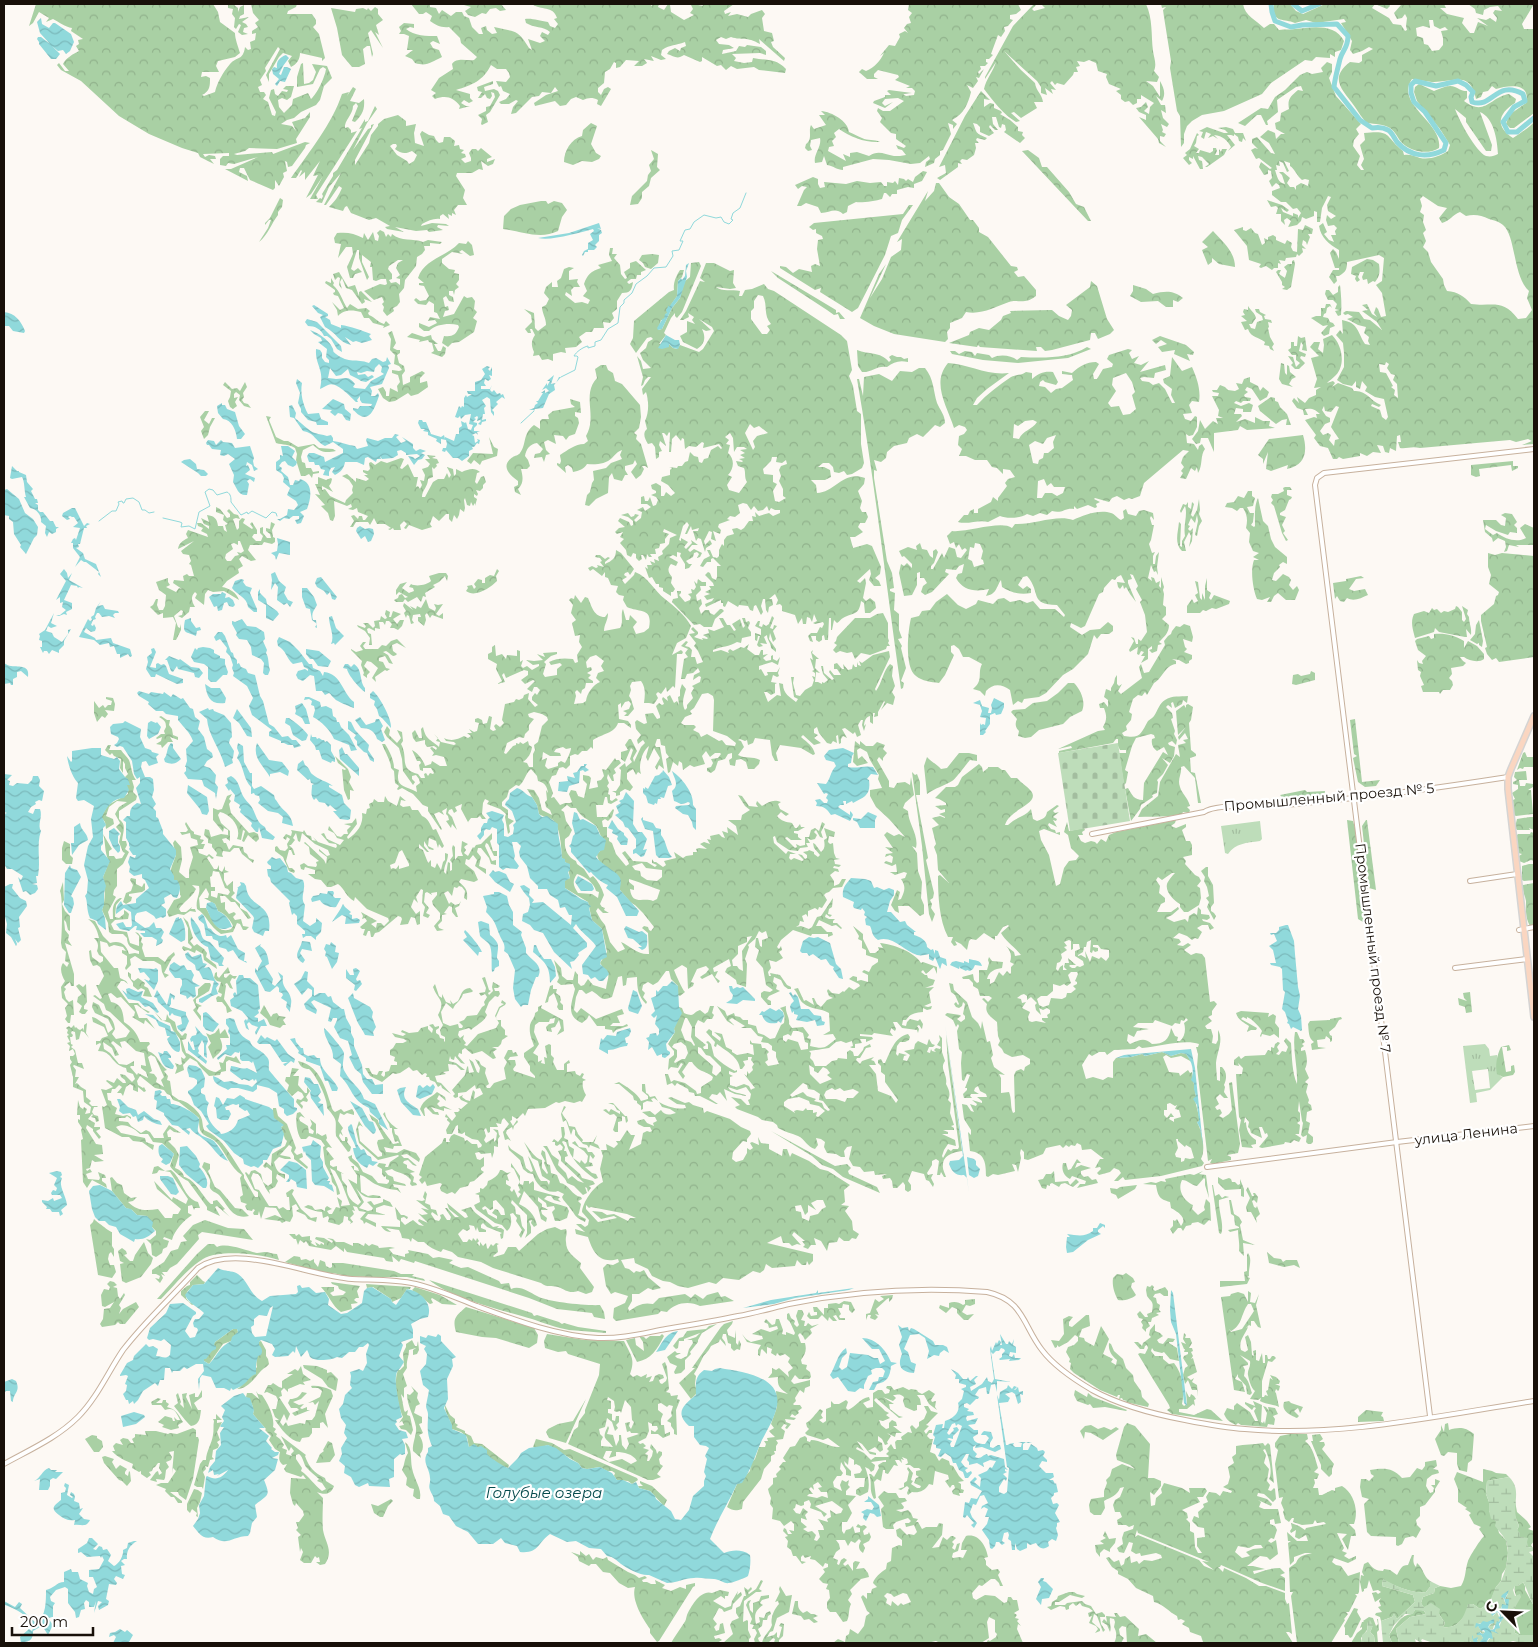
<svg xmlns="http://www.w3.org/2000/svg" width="1538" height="1647" viewBox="0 0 1538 1647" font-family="Montserrat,sans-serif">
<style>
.grass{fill:url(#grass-tufts);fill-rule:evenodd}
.forest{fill:url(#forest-crowns);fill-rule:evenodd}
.wetland{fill:url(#wetland-marsh)}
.cemetery{fill:url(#cemetery-stones)}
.water{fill:url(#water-waves);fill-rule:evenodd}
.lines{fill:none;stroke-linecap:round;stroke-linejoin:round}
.stream{stroke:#90d9db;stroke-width:1}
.river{stroke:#90d9db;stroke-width:5}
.minor-casing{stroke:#c7b19d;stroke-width:6}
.major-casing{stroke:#d5d4d3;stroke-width:8}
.minor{stroke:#fff;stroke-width:4}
.major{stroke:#fad6c1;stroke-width:5}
.labels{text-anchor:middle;stroke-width:4.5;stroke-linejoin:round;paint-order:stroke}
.street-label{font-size:14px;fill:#181009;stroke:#fff}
.water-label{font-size:15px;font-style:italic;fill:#054b4d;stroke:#fff}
</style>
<defs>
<pattern id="grass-tufts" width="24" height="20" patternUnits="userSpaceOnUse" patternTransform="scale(1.25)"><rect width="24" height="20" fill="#beddba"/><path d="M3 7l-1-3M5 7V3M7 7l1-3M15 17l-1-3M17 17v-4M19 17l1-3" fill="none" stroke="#a3bd9f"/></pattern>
<pattern id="forest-crowns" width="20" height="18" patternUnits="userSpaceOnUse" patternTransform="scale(1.25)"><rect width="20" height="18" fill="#a9d0a4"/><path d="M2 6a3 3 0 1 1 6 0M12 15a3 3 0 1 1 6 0" fill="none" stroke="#91b28c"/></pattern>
<pattern id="wetland-marsh" width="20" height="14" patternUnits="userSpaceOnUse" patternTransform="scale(1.25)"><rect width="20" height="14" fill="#beddba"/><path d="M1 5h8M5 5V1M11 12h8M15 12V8" fill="none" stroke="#a3bd9f"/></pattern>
<pattern id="cemetery-stones" width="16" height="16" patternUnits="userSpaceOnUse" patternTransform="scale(1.25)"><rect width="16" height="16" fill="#beddba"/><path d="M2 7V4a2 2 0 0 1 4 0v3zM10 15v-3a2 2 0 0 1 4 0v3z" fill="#a3bd9f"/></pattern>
<pattern id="water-waves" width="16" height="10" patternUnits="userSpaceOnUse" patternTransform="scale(1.25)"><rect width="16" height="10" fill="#90d9db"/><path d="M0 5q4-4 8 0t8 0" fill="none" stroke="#7bb9bb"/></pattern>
</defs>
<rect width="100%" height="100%" fill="#fdf9f4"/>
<!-- grass -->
<g class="grass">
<path d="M1260 821 1262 839 1260 841C1246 843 1236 843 1228 854L1225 853 1221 826Z"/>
<path d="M1485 1044 1489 1049 1490 1056 1497 1055 1500 1076 1503 1077 1490 1090 1476 1093 1477 1102 1470 1103 1463 1046ZM1488 1069 1490 1088 1475 1090 1472 1071Z"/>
</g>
<!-- forest -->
<g class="forest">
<path d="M36 4H213L218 12 220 22 235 33C235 39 238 46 240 53L235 57 218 61 216 66 219 72H202L201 77 206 76 210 78C210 86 210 91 202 95L204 96 215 92C217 83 223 72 230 64 237 56 243 61 245 47L248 50 251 49 250 42 255 40 256 33 252 34V31L258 27 255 23 259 20 253 13 251 4H297L296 7 288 11 287 14H312L316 20V24L313 27 319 34 325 58 322 61V58L300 53C300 59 297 64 291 67L288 61 292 56 283 53 279 57 269 74V82L266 75 280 49 278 47 265 68 266 71 260 80 262 85 258 87 260 92H264L266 95 263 99 268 102 272 115 275 116 276 112 269 98 271 90 274 89 275 94 278 96 282 91 287 92 288 90 283 89 286 86H294L291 97 287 100 282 98 278 100 279 107 284 113 292 105 293 99 308 93 311 99C317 94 325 77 326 69L323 67 320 69 313 84 297 87V77L301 64 303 63 304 84 309 83 313 80 316 72 312 64 327 66 332 78 324 86 320 100 316 105 301 112 294 118 287 120 281 124 292 126 296 131 292 122 305 118 310 112V117L296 139 297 143 277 149 249 148 245 151 234 154 237 155 272 152 273 154 305 142 310 143 306 145 305 148 292 166 288 167 287 162 285 161 287 171 283 173 284 177 279 186 275 180V188L273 190 250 180 244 168H240L239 172 247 176 248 181 225 169H231L258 157 234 164 228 163 226 166 220 165V159L223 156H229V153L203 154 205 157 209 155 215 156 216 159H210L214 164 200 157 198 153 182 148 149 134 119 116 81 81 61 70 57 65 59 63 65 71H69L63 64C66 58 73 54 79 51L76 46 79 44 78 40 83 39 71 31 72 28C65 27 59 22 53 19L46 22 49 18 39 12 33 23 29 26Z"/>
<path d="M228 4H233L238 8V12L240 7 244 5V14L240 16 239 19 249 17 242 22 246 24 248 27 244 28 243 32 248 34 242 35 238 32 241 25 239 24 236 29 234 27 235 18 232 14 233 9 228 8Z"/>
<path d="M411 4 422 5 430 4V7L436 8 439 14 442 10 451 16 456 12H462L464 16 469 18 472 27 479 34H483L481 28 486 26 487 30 492 34 497 33 494 27C515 32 518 29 529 48L532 50 528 39 540 43 545 41 540 36 542 32 548 35 550 32C543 26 534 28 526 23L525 19C533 18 539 21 548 22L550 26 555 28 558 24 554 19 557 18C553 5 541 11 532 4H649L652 6V4H659L658 7 664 10 668 4 670 5 671 12 684 20 694 15 690 13 693 9 691 5 693 4 703 6 702 4H734L724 11 725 14 731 12 728 16 737 14 748 17 751 14 762 10 765 14 762 18 764 31 772 33 774 41 771 42 773 47 785 58 784 61 759 39 760 44C746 36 743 41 731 37L726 39 721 37 716 40 719 44 729 45 734 48 723 50 722 54 736 51 739 46 745 47 747 45 761 47 766 51V55L760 53 732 54 736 58 734 61 744 63 752 62 753 58C768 61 775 58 786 69L785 73 759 70 754 67 737 69 731 66 726 70 721 65 717 66 702 57V61L700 62 684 55C677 60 674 56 667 54L669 51 675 48 680 51 681 48 686 46 685 42C675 46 671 44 662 50L661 55 666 59 661 60 651 56 654 61 644 59 647 63 642 66H634L639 61 626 60 620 67 616 68V63L614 62 610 69 605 72 604 83 598 88V92L601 95 604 89 608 87 611 89 601 106 597 104 598 100C592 97 588 98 583 100L576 97 571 99 566 105 560 106 555 101 535 106 534 103 546 95 558 91 555 87 551 93 542 92 539 96 532 97 516 113 511 114 513 107 518 101 516 100 509 104H501L499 102 506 99 510 94 503 91 501 86 499 87 496 81 506 82 510 77 509 73 506 69H497L491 65C483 81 472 85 456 90L470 94V98L473 101 469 103 464 100 461 103 466 106H470L459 109 460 106C453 97 446 95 435 99L432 96 436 93 431 90 439 78 453 69 452 64C457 57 466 61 474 60L477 57 461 43 460 38 449 27C441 28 436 25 430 21L432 16 426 12 423 14H419Z"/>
<path d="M466 4H501L506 10 500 11 496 8 490 9 486 14 482 13 475 17 468 15 465 11 471 7 464 5Z"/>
<path d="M909 4H1018L1021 10 1016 14 1010 15V19L1013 20 1008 26 1004 27 1005 31 1001 37 998 35 991 54 993 55 989 59H986V62L988 63 985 66H980L981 69 978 72 979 74 984 69 979 78 976 77 978 81 973 88 967 85 971 92C968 104 964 114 952 120L957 124 953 129V125L948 123 951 134 943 150 940 151V155L935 159 934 163 925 167 926 162 930 159 929 156 920 163 911 164 889 160 873 159 843 167V170C837 170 834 166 827 165L824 156 822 162 815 163C813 154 822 147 820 138L811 140 810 146 812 150 808 151 805 148 806 144C813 139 808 131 811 125L814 129 826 125 819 115H825L821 111C832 112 848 121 849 132 854 134 857 136 862 138 868 141 874 139 880 142 865 143 851 137 839 129L834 133 836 137 832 141 834 146 829 147 828 151 846 161 843 154 850 157V153L857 152 869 156C878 150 884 154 894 156 898 156 902 156 906 155L902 150 898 149 896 145 904 148 906 146 896 139V134L891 133 880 122 882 118 877 111 878 108 883 111H890L904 101 898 98 885 99 882 103 885 106 893 102 885 108 873 103 874 101 885 97V95H891L887 91 889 90 912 93 903 94 906 96 914 95 915 91 912 88H906L910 86 895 80 899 77 898 75 878 70 874 74V77L878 79H867L859 72 862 69 866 71C875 67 880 61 884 53L880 56 889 45 895 46 900 37 899 34 905 31 908 33 904 28 907 24 911 23 909 17 912 13 908 10Z"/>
<path d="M1034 4H1037L1032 9 1034 11 1045 8 1042 5 1043 4H1146C1153 19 1151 35 1153 51 1154 58 1157 64 1154 71L1159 77 1157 82 1146 81 1153 86 1160 97V81C1164 88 1166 94 1162 101L1156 96 1161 105H1165L1166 113 1161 110 1163 118 1169 124 1167 127 1161 124 1163 130 1162 132 1166 134 1164 137 1160 136V141L1166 147 1159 143 1158 139 1139 117 1146 120V115L1139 112 1136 108 1141 107 1146 102 1148 107 1144 111 1149 114 1150 107 1154 103 1141 95V99H1137V103L1133 105 1129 101 1125 102 1121 99V95L1116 91 1121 89 1109 84 1106 77 1107 74 1098 71 1096 63 1089 60 1084 62 1077 61 1080 66 1076 67 1078 72H1074L1073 75 1064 85 1057 83 1055 85 1052 81 1050 83 1056 90 1051 89 1053 94 1045 88 1047 95 1041 93V87L1037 81 1004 51 1021 70 1035 83C1036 91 1042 94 1043 102H1034L1037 108 1021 118 1014 112 1011 113 1020 121 1016 122C1003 114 993 101 984 89 986 79 993 72 996 62L985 79V77L1013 26Z"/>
<path d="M1161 4H1243C1245 16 1256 20 1264 28L1270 24H1274L1279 30C1285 29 1290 30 1295 29 1312 27 1335 23 1344 41L1341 50 1335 52V57L1330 54V58L1316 57 1312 61 1305 60 1271 83 1262 94 1224 111 1202 115 1192 121 1187 126 1184 134V143L1181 147 1180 116 1177 111 1170 68 1171 61 1164 17 1163 10 1166 7 1162 8Z"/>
<path d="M1274 4H1290L1296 11 1303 14 1325 4H1389L1390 6 1387 9 1375 4 1372 8 1389 18 1393 24 1401 25 1405 31 1407 30 1406 26 1407 18 1405 14 1402 18 1397 19 1394 13 1401 5 1399 4H1444L1446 8H1440L1447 14 1464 18 1462 23 1470 33H1474L1478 22 1488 26 1477 18 1486 20 1490 18 1496 22 1497 18 1493 13 1495 10 1502 11 1498 6 1490 7 1484 10 1483 15 1476 13 1475 9 1468 4H1534L1522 24 1524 29H1534V113L1514 128H1510L1506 124 1509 115 1526 103C1531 82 1509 85 1496 89L1492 86 1488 91 1483 92 1481 97 1476 99C1470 69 1451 83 1432 82 1425 81 1418 80 1412 79 1394 104 1443 122 1439 148 1428 155 1412 152 1402 143 1398 139 1396 132 1390 128 1384 124 1375 124 1367 123 1362 118 1359 113 1355 107 1343 90 1328 79 1350 62L1359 63 1362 61V55L1373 49 1369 47 1362 51 1353 54 1350 50 1352 41 1341 23 1346 22 1344 19 1316 23 1306 20 1295 23C1283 18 1272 24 1274 4ZM1429 20H1433L1434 26 1440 29 1445 27 1448 30 1441 31 1443 38V45L1439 50 1432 51 1428 45 1424 44 1423 38 1417 36 1416 28 1423 26 1430 28Z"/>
<path d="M375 7 378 9V14L383 20 376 25 379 35 375 32 383 48 371 30 368 33 373 54 372 57 370 46H367L363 49 365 64 359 67H352L342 55 337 28 331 8 355 12 356 9 363 8 367 10 368 8 371 11Z"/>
<path d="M404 23 414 24V28L410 27 406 29C414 36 427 36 437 36L440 44 433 41 430 43 433 48 439 50 442 57C431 62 427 67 415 63L412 59 405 56 413 50H407L409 36 404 34H399L401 31 399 27Z"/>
<path d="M1327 62 1332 64V72L1329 78 1336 96 1361 124 1356 129 1359 134 1354 140 1353 146 1360 156 1357 165 1361 170H1364L1361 165 1364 159 1360 145 1365 140 1364 133C1393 130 1384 136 1403 151L1404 155C1410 154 1414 156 1420 158 1430 160 1440 156 1448 151L1450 145 1440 129 1417 101 1414 92 1415 87 1419 84 1434 91C1440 89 1448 84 1455 87 1460 89 1461 91 1467 91V98L1464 101C1485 117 1490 97 1509 94L1516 99 1515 103C1499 113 1494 126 1513 138 1521 132 1528 129 1534 122V444L1522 445 1532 441 1528 439 1516 442 1510 440 1420 448C1411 446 1407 449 1400 448L1398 442H1401L1400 435 1397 436 1396 451 1390 448 1389 453 1385 452 1383 446 1377 445 1381 453 1373 452 1367 456 1360 453V456L1343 459 1339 457 1337 459H1333L1328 448 1320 446 1314 438 1316 435 1305 420 1314 417 1317 418 1316 414H1320C1315 409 1312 408 1305 409L1308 415H1304L1303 410 1297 408 1292 401 1294 398 1299 403 1297 397 1305 403 1309 398 1316 395V390L1321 387 1314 388 1317 379 1311 358 1319 356 1310 347 1314 342H1320L1318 349 1323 353 1324 345 1323 339 1332 335C1342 345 1346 364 1336 375 1333 378 1329 381 1327 383L1333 381 1335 383 1332 387 1338 383 1352 388 1354 391C1367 390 1370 401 1381 405L1379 407 1372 404 1371 406 1380 410 1382 417 1386 420 1388 417 1384 399 1375 397 1365 391 1367 387 1362 381 1360 389 1356 387V381L1352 386 1343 384 1337 380 1344 367V353L1343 343 1336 335 1340 330 1343 334 1342 320C1359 323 1357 332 1365 344L1370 345 1368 341 1369 337 1364 333 1366 327 1358 325 1347 319 1353 317 1348 314 1345 315 1343 313 1346 311 1359 312 1364 319 1370 320 1382 330 1377 322 1362 311 1368 310 1362 305 1367 304 1372 314 1377 317 1374 313 1376 307 1378 309 1381 317 1386 316 1382 293 1376 285 1382 281 1384 258 1379 255 1347 262C1347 269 1346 272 1339 276H1336L1337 281 1334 284 1329 277 1333 270H1339V268H1335L1330 253 1333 249 1336 252 1339 259V250C1329 244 1321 238 1319 226L1323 223 1327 232 1324 234 1329 240 1334 242 1331 235H1336L1335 231 1337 228 1334 225 1328 226 1326 220 1327 215 1331 219 1336 216 1328 211 1327 205 1331 197 1328 196 1322 208 1320 222H1317V212L1314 211V216L1306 219 1302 217 1301 221 1297 225 1288 227 1291 221 1287 218 1284 220 1285 225 1281 221V214H1276L1278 208 1276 206 1271 207 1267 200 1282 205 1289 210 1287 212 1281 208 1283 212 1293 216V213L1298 215V218L1301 213 1297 208 1293 209 1286 202H1281L1272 195V191L1280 188 1279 185 1276 183 1272 187 1269 181 1272 178 1271 171 1268 170V174L1264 175 1259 167 1261 162 1270 169 1272 168 1259 158 1256 159 1251 150 1255 148 1258 149 1252 143V139L1257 137 1271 153 1275 154 1269 143 1260 137 1268 130 1275 133 1276 139 1281 134H1285L1276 129 1275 123 1280 121 1281 113 1289 109C1287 99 1291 96 1298 90L1303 91 1301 86 1296 87 1277 100 1278 112 1267 121 1268 125H1266L1261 115H1257L1245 126 1238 123 1261 108 1268 109 1275 97 1285 90 1300 75 1307 72 1312 74 1323 72 1321 68ZM1455 109 1466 118V122L1486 151H1491L1492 145 1480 112C1494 118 1497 139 1498 154 1494 156 1491 157 1486 156 1476 152 1459 120 1455 109ZM1279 161 1283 163 1287 172 1289 171 1284 161 1290 163V166C1294 168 1297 176 1302 180L1305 179 1309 180 1308 186 1301 183 1296 186V190L1294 187H1290L1287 183 1290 178 1283 172H1279L1282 175 1285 184C1278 183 1277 176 1275 170H1277L1276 165 1280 166ZM1423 196 1438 206 1447 208 1439 218 1442 223C1450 221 1452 215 1460 212L1466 216C1474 214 1481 215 1489 219 1493 220 1500 222 1503 225 1516 236 1513 277 1529 291L1527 298 1532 310 1526 318 1518 319C1502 298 1493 307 1471 304 1464 296 1458 292 1447 291L1444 285 1443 279 1431 262 1428 252 1423 247 1426 241 1423 233 1426 230 1423 222 1424 215 1420 212 1422 206 1420 199ZM1386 362 1389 364 1387 368 1391 374 1395 375 1393 380 1397 384 1398 398 1394 395 1395 390 1391 387 1393 386 1386 373 1380 372 1379 364 1385 365ZM1324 406 1325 411 1331 412 1336 406 1339 407 1331 427 1339 439 1335 440 1334 446 1329 440 1331 435 1328 433 1323 435 1320 431 1325 424 1330 422V418L1326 416 1322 410Z"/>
<path d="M493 81V84L484 87 485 91 494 89 498 91 500 95 490 112 486 115 488 122 482 125 481 124 482 119 478 115 486 111V107L490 106 495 97 494 93 491 92 492 96 490 99 487 98 485 94 481 98H478L482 92 478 91 477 87Z"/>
<path d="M353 87 356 89 350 101 359 103 364 99C365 110 362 115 355 122L352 121 358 106 356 103 353 106C353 115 344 120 345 128L348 127 351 130V133L357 131 316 195 318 199H310L323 176 311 194 306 198 318 175 313 176 320 161 305 180V172L299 177 302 171 301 170 296 178H291C309 152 332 124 342 94L349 92 347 96Z"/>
<path d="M981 91 990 100 984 99V107L990 103 994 104V108L1001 111 1002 113 1000 114 1010 120 1018 127V131L1023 132 1022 135 1025 138 1020 143 1004 132 1006 130 1005 125 1002 124 1001 128 999 127 996 117H992L993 124 998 130H995L990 125 989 127 994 133 989 136 980 132V127L977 124 973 123C977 133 975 133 987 138L985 140 977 138 976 140 979 143H975L976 148 974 155 967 160 962 159 960 161 962 164 958 163V167L940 180 937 178 946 173 945 165 939 167 965 116Z"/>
<path d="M375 106 377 109 367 123 353 150 368 129 371 128V125L374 124 355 160V165L369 143 371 135 378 126V124L384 119 398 115 406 121V126L416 124 414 133 415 143 424 146 420 134 422 131 429 135 434 136 436 140 439 143 443 142 444 137H450L455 141 454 146 459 145 460 149 464 150 461 153 465 154 466 157 461 159 465 163 471 161V158L469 153 472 149H476L478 151 481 148 492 157 487 159V162L495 159 493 164 488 166 481 161 483 170 479 169 472 173H457L456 176 465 190 463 198 467 205H458L454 210 456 215 452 213V216L448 214 449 219 443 214 440 216V219C434 218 428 221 422 224L421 226 432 223 446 224 449 226 438 225 437 227 443 230 429 232 427 230 416 231 395 227 404 232 387 229 385 227 390 226 376 218 369 220 351 213 347 206 345 207 343 211 329 207C336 200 338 197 342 188L339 186 326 205H324L341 173 329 187 322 203 316 202 320 198 322 199 323 196 322 194 333 176V173L337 170 359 133 362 128 359 129 365 119V122L368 121ZM393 144H396L397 146 395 149C401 154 406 154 412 151L417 155 414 161 409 164 407 161 397 155 390 146Z"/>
<path d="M591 123 597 126 591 144 596 153 601 156 599 159 592 162 582 161 573 165 564 162C564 151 571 139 582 136L583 130Z"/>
<path d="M1207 127 1224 133H1228L1225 130 1218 128 1226 127 1233 129 1235 133H1243L1246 141 1243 138 1242 142 1239 141 1238 137 1234 134V136L1231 135H1227L1235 145 1228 151 1231 147C1227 140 1223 136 1214 135L1218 139 1213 136 1208 138 1211 134 1206 132 1204 139 1201 137 1203 132 1199 131Z"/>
<path d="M1197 133 1199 135 1197 136 1196 143 1194 146 1199 149 1196 153H1199L1200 150 1210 153 1213 151V148H1216L1217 151 1215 155H1219V149L1221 152 1222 149H1227L1224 155 1207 167H1205L1209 164 1202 157 1198 156 1199 160 1202 161 1203 169H1200L1193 156V159L1189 157V160L1192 163 1189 165 1183 158 1187 155 1185 153 1190 149Z"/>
<path d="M651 150 658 154 657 167 660 170 651 178 649 186 642 192V198L638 204 630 205 632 196 647 181 648 175 651 171 649 165 654 159Z"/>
<path d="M1028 150 1039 158 1042 167H1047L1069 192 1076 204 1084 207 1091 221H1088L1022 151Z"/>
<path d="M923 171 927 172 922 181 914 184V188L908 187 897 190V194H892L890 197 886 193H884L882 199C876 201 861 203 856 202L848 206 847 212 843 214C835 207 830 213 821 213L818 207 806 203 801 206H797L804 190 807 187 802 186 798 189 795 185 813 177 818 179V184L820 188 825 187 824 182 846 184 857 181 870 183 881 182 884 186H887V182L893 183 895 181 898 185 899 178 904 179 906 181 908 179 913 182 915 177Z"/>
<path d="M936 183H939L949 197 959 204 970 220H973L979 228V232L988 237 1011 266 1017 267 1018 270 1014 272 1018 277 1024 276 1036 290V296C1033 298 1029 301 1025 301 1019 302 1015 300 1009 302 994 307 982 315 966 312L962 318 950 323V328L947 332 948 339 945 342 894 334 874 326 860 318 879 274 886 264 870 298 882 279 891 257 901 250 902 239 897 242 928 191 925 201 934 191Z"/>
<path d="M280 198 283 200 282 207 278 212V215C271 224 268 235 259 242L268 228 271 220H269L265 225V223L270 218Z"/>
<path d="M541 201H546L548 204 554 201 562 203 567 210 562 217 558 231C540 240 521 231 503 229L504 216 511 209 520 205Z"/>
<path d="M909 205H913L902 220 898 233 891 236 885 255 858 308 852 312 820 292 821 288 815 290 780 268V266L786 267 793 273 799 269 812 272 811 266 815 264 820 266 817 249 818 240 823 239 822 236 816 233V229L813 230 809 227 814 223 903 214Z"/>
<path d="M1305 225 1313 229 1312 234H1308L1310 237 1307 245 1306 242 1303 240 1302 245 1306 249 1302 248 1303 252 1299 256 1297 254 1296 257 1286 258 1285 261 1279 260 1281 264 1278 263V268H1274L1272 270 1266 266 1261 268 1259 267 1261 264 1249 260 1247 246 1234 230 1243 227V230L1246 231 1251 228 1255 233 1258 234 1262 245 1265 243 1264 238 1268 240V237L1273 235 1276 237V240L1285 244 1287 240 1292 243 1291 247 1293 251 1297 252 1298 229 1303 230Z"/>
<path d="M380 230 384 232 386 237 388 234 391 237 392 234C401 242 413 238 423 242L428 240 442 242 440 244 430 243V246H424L425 250 422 254 417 257 416 266 405 280 404 288 399 294 400 302 397 306 393 308 394 311 387 316 383 311 384 307 382 304 384 302 382 297 374 300 364 291 380 284 385 285 387 284 386 279H381L376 281 373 280 372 267H370L371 262 362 255V262L369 277 367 280 359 258V250H357L351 269 354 271 358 268 362 272 355 274 353 278H350L347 267 353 254 352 247H346L338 258 341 244 335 243 334 238 337 233C347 232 354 233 363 238L364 233 368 240 373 232 375 240 378 241 379 236 377 233ZM398 260H403L398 263 396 268 400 275 396 278 400 279V285L396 282 391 283 389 280 392 279V274L388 269 389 266Z"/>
<path d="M1213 231C1223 242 1235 252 1235 267L1219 264 1212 258V262L1208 265 1202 250 1208 247 1202 242Z"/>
<path d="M468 241 472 245 474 255 470 256 462 250 459 252 463 254 452 252 442 259V263L449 269 455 270 454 273 459 274V280L456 284 459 287 455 290 454 295 453 291H449V295L453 297 454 302 449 301 446 296 443 298 445 307 448 306 449 310 445 311 443 317 454 314 464 296 467 298 472 297 475 301 474 309 477 312 473 318 477 321 474 332 459 342 452 343 448 347 442 343 444 336C452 337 456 335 459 327L458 325C449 323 436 324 429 331H424L419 327V323L429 327 437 323 435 320 428 321 430 317 440 319 437 313 434 312V304L429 301 426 305 418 304 414 300 416 298 420 301 426 300 429 296 424 286 419 285V283H424L418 278C424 259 446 257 459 243L466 244Z"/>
<path d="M610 248H613L612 254H617L614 258 620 265 621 274 625 279 627 278 624 272 630 268V263L636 261 646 270 641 272V275H637L636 279H631L627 282 629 284 633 282C632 290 630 293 622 293L617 301V309L612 313 614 318 610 323 603 322 604 328H594L592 332H586L579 337 582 342 576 347 565 348 566 353 561 352 553 354V361L548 359 542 360 539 355 533 356 534 352C531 345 531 341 535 335L532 329H530L531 333H528L525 329 532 322 531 315 524 309 534 313 535 328 538 331 546 325C546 318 542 313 542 307L546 305 549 299 544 293 546 287 552 282V287H558L557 281 561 278 564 269 569 267 574 268 569 271V280L578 279 577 282 580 287H574L571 290 572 296 566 292 565 295 575 303 582 302 588 304 590 300 583 296 587 291 584 284C587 275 591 271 601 268L598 265 612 261 609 255Z"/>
<path d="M652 254 659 255 658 263 651 269 645 267 643 263 639 260 642 255Z"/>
<path d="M1367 259 1373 260 1379 264C1380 272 1380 276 1375 282L1373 281 1368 284 1367 279 1363 280 1362 277 1364 272H1360L1358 277 1360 280 1357 282 1355 279 1356 276 1351 274 1352 267Z"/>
<path d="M1294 260 1295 264 1291 287 1287 290 1282 289 1285 287 1282 285V282L1276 272 1278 270H1281L1279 274 1285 278 1287 271 1284 267 1288 264H1292V261Z"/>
<path d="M699 262 701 266 682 312 677 318 675 316V313L671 318 664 333 666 335 659 344 668 343 673 348 677 349 680 345 699 352 703 349 714 331 712 327 699 319 711 330 706 331 702 329C706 337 705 344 697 349L683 342 680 336 687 332V321L695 324 692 320 694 317 688 313 689 317 683 320H680L686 311 700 281 705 282 700 278 706 263H714L730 271 734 270 733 283 736 288 730 289 716 287C722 292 732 289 740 291L739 296H742L745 290 752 289 764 284 768 289 774 291 841 335 847 341 852 370 849 376 853 386 857 411 861 414V444L864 463 862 468 852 474 847 475 844 471 839 473 834 472 833 467 829 463H823L818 467H824L830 470 831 477 825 480H811L816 485 817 493C836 492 843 470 865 478L864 484 858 491 862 501 860 508 862 512H866L868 517 865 523H860L858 527 863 532 855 537H850L853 548 867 544 872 546 881 567 880 574 875 578 879 581 881 586H874L869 580 871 574 870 569 857 581 860 583 865 578 866 583 863 598 866 601 870 598 875 602 876 608 870 613H865L864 603 861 601C859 616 853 612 843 618 841 619 839 622 837 623L834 620 832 630H831V618H829L828 640H825L824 635 822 636V640L819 642 816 640V636H811L813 642 810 641 808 636 811 633H817L820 627 822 628 824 624 823 622 815 624 813 623 817 621 814 614 812 622 810 618 807 617 806 624H803L802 618 798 624 795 615 782 611V606L780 604 776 605 778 600 775 594 769 599H772L773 605 769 607 768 613 766 610 765 599H763L761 606 763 612 761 615 756 605 754 606 753 611 750 610 748 606 739 605 738 607 728 601 725 607 723 606V603H721V600L706 607 705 604 712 601 714 598 707 600 704 596 710 594 705 592 711 589 709 586H714L713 583 705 575 708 572 710 573 712 578 716 580 717 577V566H721L713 558 711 559V562H707L703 567 700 566 704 559 710 556 707 550H710L713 557 717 558 719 556V550L722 544 724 546V540L727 536 734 534 732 529 737 528 741 530 744 528 749 521H753L752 516 756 517 755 512 759 516 769 513 773 516 780 513V510H775L771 508 769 511 767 506 763 510 758 511 754 506 751 510 747 504 743 503 738 505 740 513 735 517 730 516 727 519 730 520 719 524 718 527 721 530 720 534 713 531 716 541 711 539 712 532 709 531 704 541 705 545 710 540 712 544 706 548 705 552 701 539 698 538 696 541 693 531H698L699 528 692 530 691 526 687 534H685L689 525 687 522 683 526 679 540 681 541V538L688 542 684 547 686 549 692 543 691 540 698 545H692L688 550 690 552 694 549 702 553 700 557 697 558 699 554 697 552 694 553 693 557 686 561 689 564H692L689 568 685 569V564L680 556 681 553 677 552V557L673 555 669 557 678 562 676 566 671 564C667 569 668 572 672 577L671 583 675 589 673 592H671V596L663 591V588L659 587V584H656L652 577 649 578 645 567 648 569 647 565H652L650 561 655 563 654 559 659 561 658 557 663 554 662 551 669 544 670 538 677 535 664 529 663 532 669 534 665 539V543L660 544 659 548 655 549 656 554H650L652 557H649L647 554 646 560 643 555H641L642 559 639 561 636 558V554L633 553 631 557 627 555 626 550 620 543 624 539 620 537 623 532 617 534 615 532 619 528 625 527 618 521 620 518 629 522 631 526 633 525V521L628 517 621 515 628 513 631 517 634 516 635 514 639 515 634 520 636 522 641 518 642 512 637 510 643 507 645 511 651 507 647 504H641V497L644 496 645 501H648L650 497 653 506 656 505 658 500 656 497 651 495 656 493V491L652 489 651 485 656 483 661 486V496H664L666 492 671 496 675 493 668 485 661 481 662 477 670 475V470L672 468 669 467 677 468 678 466H682L685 462 688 461 690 452 694 456 698 457 699 462 702 463 704 459 708 458 711 450 718 446 721 449 722 448 719 444 703 448 704 443 702 442 696 447 689 446 685 449 684 439 682 438 681 441 676 435 672 439 671 452H669L670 433 669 432 667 436 664 433H662L666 446 660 441 659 445 662 451 659 452V457L656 459 655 447 652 443 648 444C645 439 642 433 647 429L645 421C649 413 649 401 646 392L643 395 642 389 651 377H648L645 380 643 385 641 386 643 377 637 356 641 361 643 369 651 368 643 360 640 353 646 348 648 342 653 339 651 337 647 338 636 353 630 344 633 338 634 321 669 292 674 290C673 283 676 276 680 270H684L682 277 678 281 677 296 669 308 664 320H661L658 330 662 329 672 308 680 298 684 282 690 277 691 263ZM758 295 763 296C768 306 763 315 771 324L767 326 770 330 767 334H762L751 319V311L754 308V301ZM750 424 754 428 759 426 768 433 757 436 753 441 755 447 753 450 745 433ZM730 433 733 438 734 452 737 447H744L747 449 740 450 745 453 740 455 745 458 739 459 743 461 742 462 736 461 738 466 744 468C746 473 744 477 747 482L739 493 729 490 727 485 732 477 728 475C734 469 735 459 728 453L730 445 726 444 729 440 725 437ZM772 457H777L776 462 782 463 786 460 787 464 781 466 779 470 781 476 779 481 783 489V496L786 498 779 502 775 501 773 491 777 484 773 482V475L764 474 763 469 771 461Z"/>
<path d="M771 271 836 310V313L839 312 845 319H840L838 314 834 315 827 310 778 278Z"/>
<path d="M339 272 348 287 355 285 359 296V292L361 291 372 302 364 299 365 302 362 304 352 290 346 288 342 278 340 282 342 289 339 285 340 278 338 277 335 280 333 274Z"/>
<path d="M331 278 334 283 333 285C340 291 342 300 347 308L350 304 358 309 366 308 370 311 368 313 369 315C375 317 377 322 384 324L386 321 390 325 383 328 384 326 373 323 369 318H364L361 312C353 310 344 309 338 316L337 310 332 302 340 310 344 308 338 296 334 295 333 293 335 292V290L325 283 326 281 331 283Z"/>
<path d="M1091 281 1097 286 1107 319 1114 330 1110 334 1098 339 1095 333H1091L1090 340 1052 350 1045 351 1041 347H1036L1037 351 980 347 978 345 977 347 949 343 969 335 970 332 979 328 989 330 1001 320 1003 316 1011 313 1010 311 1052 310 1059 316 1068 320 1071 316 1072 310 1066 305 1090 287Z"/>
<path d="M1133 285 1146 289 1153 294C1165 291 1173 290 1183 298L1178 302 1173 300V307H1166L1158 301 1141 302 1130 296 1133 291Z"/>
<path d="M1340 285C1341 294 1342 305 1341 315L1338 316 1335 311 1339 310 1335 309 1337 304 1333 300H1328L1325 294 1326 290H1329L1333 295 1338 292V287Z"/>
<path d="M1326 304H1330L1332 308 1330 306 1327 308 1326 313 1324 314 1323 317 1328 318 1330 322 1333 323 1335 326 1330 328 1329 334 1324 336 1321 333 1328 325 1323 326 1311 318 1316 316H1321V308H1325Z"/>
<path d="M1248 306C1251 311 1255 313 1256 318L1252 324H1249L1251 328 1255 329 1257 322 1263 320 1262 316 1256 312 1255 309H1259L1260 312 1266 315 1264 316 1265 319 1271 320 1272 323 1268 322 1269 327 1268 328 1270 337 1274 344 1272 347 1274 351 1270 349 1269 346 1264 345 1265 342C1259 337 1251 338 1248 329L1245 330 1241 322 1247 321 1241 316 1245 315 1243 312 1244 309 1248 310Z"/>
<path d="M392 331 396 343 393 348 397 350H400V353L397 355 399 363 404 366 405 371 402 375 403 385 410 382V377L422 371 425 373 420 378V383L427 381 428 387 418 394 411 396 408 393 395 401 389 402 383 398 378 389 383 387 386 392V396H389L390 388 398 392 397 386 400 382 398 375 392 373V370L399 371 402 370 399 366 394 364 395 355 390 350 391 339 388 333Z"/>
<path d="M412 333 424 337 431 335 432 339 438 344H434L438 351H441L443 346 446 348 445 354 442 357 431 353 434 351 432 343 429 342 428 340 419 342 420 340 407 337Z"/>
<path d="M1160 336 1186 345 1194 352 1193 355 1187 354 1190 361 1174 354 1175 350 1162 352 1158 347 1167 344 1161 340 1156 344 1152 340Z"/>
<path d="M1298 336 1301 338 1305 337 1307 351 1302 350 1303 345 1301 342 1299 351 1306 354 1305 357 1301 356 1300 358 1305 363 1299 369H1295L1291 365 1293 363 1288 356 1293 357 1296 367 1300 363 1296 360V355H1292L1288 350 1291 348V342H1294V346H1297Z"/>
<path d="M1087 347 1091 349 1068 358 1018 363 983 360 952 354 950 351H955L959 354 965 351 972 352 975 356 977 353 989 355 992 358C999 354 1011 355 1017 360L1021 357C1043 358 1068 359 1087 347Z"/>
<path d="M1128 349 1132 350 1129 353 1132 359 1139 356 1134 363 1141 365 1149 361 1140 372 1165 365 1166 370 1155 373 1154 378 1144 377 1140 378 1142 381 1149 382 1153 385 1159 383 1165 389 1172 403H1175L1171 395 1172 389 1164 383 1163 379 1170 376 1172 357 1182 371 1192 367C1197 378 1201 390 1199 402L1192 401 1189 405 1192 413 1183 414 1185 419 1191 421 1195 416 1197 417V427L1193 435 1189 436 1186 434 1187 443 1194 444 1198 450 1199 446 1202 444 1205 449C1200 455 1203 465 1198 473L1197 467 1195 471 1191 468 1186 479 1180 478 1183 473 1181 471 1184 467 1181 463 1183 457 1189 451 1183 450 1144 483 1140 496 1132 499 1129 498 1124 500 1117 496 1112 498 1109 502 1095 498 1094 499 1100 502 1096 504 1097 507 1095 508 1088 505 1077 509 1074 506V509C1065 507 1063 514 1052 511L1047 515 1040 513 1033 516 1027 514C1021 518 1007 519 1000 516L988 522C979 519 968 525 958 522L964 515H968L970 511 974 509V513H978V509L991 502 993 497 998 501V498L1007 486 1005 483 1008 479 1015 477 1010 470 1003 469V474L997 468 992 467 987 460H975L966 456H959L962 449 958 445 959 436 964 434 967 430 965 427 959 425 954 428C947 406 931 383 948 363 968 364 988 376 1009 373L987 389 977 398 973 405H977C987 394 999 385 1011 377 1016 374 1021 376 1026 372L1032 373V379C1039 373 1044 371 1053 372L1058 382 1056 385 1045 382 1043 380 1040 382 1039 386 1045 387 1051 393 1056 389 1062 388 1073 380 1072 375 1062 374V371L1072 373C1080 366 1086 362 1096 362L1099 364 1093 374 1094 379H1097L1103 369 1112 367 1113 364 1107 359 1109 355ZM1126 373 1132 382 1135 392 1132 395 1136 409 1130 414 1123 415 1119 406 1111 407 1108 403 1116 391 1112 385 1113 378ZM1033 420 1037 422C1032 430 1023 430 1019 439L1013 438 1014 424 1018 426 1025 421ZM1056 435 1053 442 1054 448 1048 453H1044L1043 458 1039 460 1038 464 1033 463 1029 445 1035 441 1043 444 1047 438ZM1044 479 1047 486 1051 483 1054 487H1065L1063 493 1057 496 1052 493H1045L1042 498H1037L1038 481Z"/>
<path d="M857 350C869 355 880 351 889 362L891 360 889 357 892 355 897 357H901L904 359 908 358V362C899 360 894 362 887 367 877 365 871 373 862 372L858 366Z"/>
<path d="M1281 363 1284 364 1285 373 1287 375V365L1289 366 1290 372 1296 377 1292 379 1289 384 1293 387 1282 384 1279 379Z"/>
<path d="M601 365H606L608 370 613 373 615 381 622 384 640 405 641 417 639 428 634 433 637 435 636 439 641 444 648 468 645 466H642L644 469 641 475 636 479 631 472 637 464 635 460 633 464 625 466V470L628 475H625L622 481 614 479 612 473 609 477 608 493 596 499 589 506 585 505 587 495 590 492 592 483 594 480 593 471 606 468 611 463 622 459 620 455 622 450C617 452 616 454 612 458 606 464 596 465 587 464 584 469 579 471 573 472L572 468 568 465 565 467 566 473 557 465V463L560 464 561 461 560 455C568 450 575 444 584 444L588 441 586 436C598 416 581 395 597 378L595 369Z"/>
<path d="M919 368H925C934 379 933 390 937 403 940 410 945 415 945 423L940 427 935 425 923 437 917 434 909 438 907 443 894 446 887 452 886 458 881 462 874 460 877 471 874 470V478L887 561 892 573 894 588 890 589V591L895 593 894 610 899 614V630L902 638 898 639 902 646 901 648 906 668 901 681 904 683 903 688 901 689C886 586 875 482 857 379H859L863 396 864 377 879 374 892 381 900 371 912 372Z"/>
<path d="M1250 377V382L1258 386 1260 391 1263 387 1269 392 1267 397 1260 401 1252 389 1247 387 1245 390 1248 392 1244 395 1245 397 1251 398 1250 401H1243L1241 403 1236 401 1234 403 1241 406 1249 403 1253 405 1251 412H1243V409L1236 408 1234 414H1241L1242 416 1236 422 1245 419 1255 423V417L1263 421H1270L1269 426 1275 428 1247 430 1240 426 1238 430 1214 433V452L1208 438H1201L1200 443 1196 444 1192 439 1198 431 1200 420 1205 429 1213 421 1218 424 1216 418H1223L1218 416 1219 410 1212 396H1218L1219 393 1213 392 1212 390H1217L1220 385 1225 387 1228 390 1235 391 1239 389 1236 383 1242 384 1244 379Z"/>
<path d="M225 382 232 389 237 388 240 391 245 382 247 387 243 393 244 397 242 400 244 403 248 404 251 408 244 406 239 400 240 395 236 392 234 394V398L238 397 235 402 237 406 233 409 230 407 228 401 230 397 231 391 223 385Z"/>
<path d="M1271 397 1275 398V401L1278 402 1280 407 1287 414 1291 425H1286L1287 419 1282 420 1276 424 1260 411 1258 406Z"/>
<path d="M570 399 580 402 581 413 575 412V416L578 418 579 423 575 434 569 436 566 440 563 436 554 435 556 444 548 440 544 442 546 450 550 454 546 455 544 462 542 457 534 458 535 454 540 453 543 449 537 443C530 444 526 449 525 456L528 460 530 466 527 469H521C523 477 524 483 518 489L521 495 515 492 514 487 518 485V481C509 475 500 465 513 457 514 456 519 455 520 453 527 444 522 434 534 425L540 429V421L542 419H549L548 415 553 411 575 407 571 404Z"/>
<path d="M205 411H209L204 420 209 424 212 418H215L210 427 208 435 204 439 201 431 204 427 200 417Z"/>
<path d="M266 416 271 417 269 420 276 437 284 441H288L298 447 314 444 319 448 333 449 336 451C326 453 321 453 313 445L303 450 301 457 302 462 305 463 306 468H311L313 472 319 471V473L313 474 312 478 309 474 305 476H301L296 460 297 454 295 448C289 444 283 445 276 443Z"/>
<path d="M1303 435C1308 452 1305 465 1287 469L1288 465 1271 471 1266 469 1268 452 1263 464V459L1258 455 1269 439Z"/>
<path d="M489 437 494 447 498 449 497 456 482 461 480 465 474 460 471 464 467 461 473 453 493 454Z"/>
<path d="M427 455 436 456 432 458 437 459 439 463 436 464 437 466 434 469 432 467 433 477 428 479C428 487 422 490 422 497H425L433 482 438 479H444L447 473 449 478 451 475 447 467 453 469 454 476 456 474V469L462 472C468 469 475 467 480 472L477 473 475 482 477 484 481 477 484 476 486 482 483 485V488L480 491 476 490 478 494 477 496 474 494V497L477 499 475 506V503L473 506 471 502 470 506 467 505 465 498 464 500 465 508 464 512 460 509 459 515 457 519 454 515 452 522 449 519V514H446L439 521 433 516 430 524 432 527 422 530 409 525 406 529 404 528 407 524 404 521 400 525 401 530H394L393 528 390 530 388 529 391 528 385 524H377L374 518 370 525 368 522H356L353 527H350L354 521 351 516 354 515 358 519 359 516H362L363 520H365L368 516 358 512 357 508 353 510 348 509 352 507 351 504 347 506 334 501 335 516 333 521 330 520 328 513 321 506 325 505 315 494 320 495 315 484H318V477L326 480 331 478 332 479 331 483 329 486 333 492 322 486V490L325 489 330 496 345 503 346 500 353 493 352 490 353 486 349 480 342 476 347 474 356 482V478L366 481 369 479 364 475H368L363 472V470L368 471 370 469 369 463 371 462 375 465 381 461 387 463 401 458 404 459 400 468 402 469 408 464 414 477H418L416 487 418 486 420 489 422 485 420 480 424 481 425 475 422 469 428 467 430 464 425 459H430Z"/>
<path d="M1513 461V466H1518V468L1512 471 1511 465 1479 469 1480 476 1476 477 1471 475V465Z"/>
<path d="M1285 487H1290L1292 490H1287V495L1292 497 1291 499 1289 500 1285 510 1280 513V515L1286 517 1282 525 1285 531 1283 533 1288 540 1286 541 1282 533 1274 506 1271 503 1273 500 1271 497 1272 494H1278L1284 491 1283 488Z"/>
<path d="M1248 491H1252V496L1255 498 1253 506 1247 507 1250 513H1254L1253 522 1251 525 1254 527 1255 526C1255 517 1254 506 1258 498L1263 521 1268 526 1271 539 1275 547 1287 557V564L1283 562 1279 565 1280 567 1274 573 1272 580 1276 581 1283 574 1289 577 1291 580 1289 585 1293 590 1297 586 1299 590 1295 600H1286L1278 593 1274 596 1271 602H1267L1270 597 1262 600 1257 599C1253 590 1250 570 1254 560H1259L1253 557 1259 553 1253 551 1249 542 1250 533 1246 528C1248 520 1247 514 1243 508H1240L1237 511 1232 508 1225 507 1227 503 1234 502 1238 496 1244 498Z"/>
<path d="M1199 499 1200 510 1199 514 1202 521 1199 526 1197 536 1195 535 1198 521 1197 515 1195 523 1191 518 1188 525 1190 526 1188 529 1190 531 1193 528 1192 541 1189 547 1191 536 1189 532 1184 542 1186 551H1182C1174 543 1178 533 1179 522L1181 524 1180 546 1182 547V541L1185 536C1183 525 1188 515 1185 506L1181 513 1180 511 1183 504 1186 505 1188 502V507L1191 509 1192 502 1194 504 1191 515 1193 517 1197 510Z"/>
<path d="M216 507 220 509 227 518 230 517V514L227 511 229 509 234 514 238 515 240 519 236 518 233 519 237 530 239 528V521L242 518 245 519 243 523 252 529 253 528 250 524 252 522 257 530V534H254L252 537 256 541H261L263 536 260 533V528L263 527V533L267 538H271L270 534 266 531V528L270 529 271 522 275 524 272 530 273 537 275 538V542L272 544 264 542 262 545H250L248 550 256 560 251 561 242 556 239 559 243 566 238 569 239 573 227 581 222 587C229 588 237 593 239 600L224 591 213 592 208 590 205 594 204 605 195 598 197 594 195 592C190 597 192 602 195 607H190L189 612 182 618 178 616 182 615 183 611 181 610 174 616 178 627 180 628 181 624V630L176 640H173L176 623 173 617 163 618V613L158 615 150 607 153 605 156 599H158L157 605 159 610H163L165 606 166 595 159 590 156 582 168 578V582L170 585 166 587 176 592 179 588 182 589 173 583 174 580 184 581 183 576 187 574 189 576H194L191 565 189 564 191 561 189 555 183 554 181 551 194 541 178 549C179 543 182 541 188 538L186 534 188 530 208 537 207 534 201 531 203 528 198 526 197 523H201L209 529V526L204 524 201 518 209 522 207 515C214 516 217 518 218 526H223L224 530 227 532 225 525 228 524 223 520 224 515 216 512ZM238 541H240L244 551 241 553 237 552 239 555 235 556 231 561H227L225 558 226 554 233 549 231 544 234 543 238 545Z"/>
<path d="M1126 509 1128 514 1136 516 1139 511 1144 510 1153 513 1154 520 1151 516 1150 518 1152 525H1154L1151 540 1149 544 1152 553 1155 552 1153 556V564H1155L1156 556 1159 552 1157 567 1158 575 1156 571 1154 572 1151 565 1148 578 1152 581 1151 577 1154 578 1156 583 1160 581 1159 586 1161 588V577L1164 587 1163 590 1164 594 1163 605 1166 607V615L1162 619 1169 625C1169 633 1164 637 1159 642L1162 644 1158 645 1157 651 1152 653 1149 650 1152 649V646L1148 649V659L1141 663 1145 656H1141L1144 652 1141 651 1139 655 1137 654 1138 647 1130 652 1129 650 1134 641 1131 637 1134 638 1136 644H1138V639L1141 641 1147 632 1145 615 1140 602 1142 600 1136 589 1138 586 1133 575 1130 574 1132 579 1128 580V583L1136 602 1130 594 1126 587 1124 589 1123 585 1120 589 1118 587 1117 582 1125 583 1121 575 1117 577 1115 580 1112 579 1104 588 1103 592 1099 594 1085 626 1081 628 1071 623 1070 627 1082 635 1090 630 1100 629 1108 622 1113 626V631L1109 634H1101L1097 639 1094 635 1088 654 1073 669 1063 675 1046 693 1039 697 1024 699 1022 703 1018 701 1013 705 1010 690C1002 684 993 683 986 691L985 696 980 691 973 689C984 680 977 674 982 664L969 657H963L959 649 954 645 951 646V652L954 655 945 675 939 683C931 682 922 681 916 676 904 668 908 630 911 618L919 616 922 611 930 610 936 602 947 594 958 605 966 609 976 604 978 600 993 604 998 599 1004 598 1010 602 1020 600 1027 603 1033 601 1040 609H1055L1064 617 1065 615 1057 605C1028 604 1042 593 1027 576L1023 577 1018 585 1023 589 1027 586 1031 589V593C1021 595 1011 593 1002 587L1001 580C996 587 997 594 986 596L989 589C976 592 963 591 956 578L958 574 962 573 964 564 959 566 956 570 946 569 945 572 949 574 932 592 925 595 921 592 923 586 927 583 924 578H920V572L917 573V585L912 595 904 596 899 573 901 564 904 566 907 563 912 568V564L904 556 902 557 899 551 908 547 917 550 916 546 920 543 922 549 927 550 930 556 933 558V551L936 549 938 552 934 563 931 566V569H933L942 553 944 558 949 547 955 549 957 557 961 558 967 550 965 548 962 550 959 544 956 548 954 542 950 544 947 536 952 531C966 533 1001 520 1012 528L1015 524C1033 525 1057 514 1073 520 1083 515 1100 509 1111 513 1115 514 1117 518 1121 520L1124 518 1123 511ZM975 543 980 544 983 551 981 559 983 560 984 564 974 567 972 561 968 559 970 547 974 548Z"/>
<path d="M1505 513 1512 514 1517 522 1514 525 1517 528V533L1510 532 1508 535 1496 531 1486 525 1485 529 1493 535 1497 533C1505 539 1517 543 1526 538L1520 528 1525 524 1534 528V545H1516L1519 547 1509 545 1507 551 1504 552 1506 547 1505 541 1498 538 1493 542 1492 538 1485 532 1483 520H1496L1501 525 1505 526 1506 518 1501 515Z"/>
<path d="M616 550 621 553 634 569 630 575 628 572 625 573 624 575 627 577 622 580 625 584 634 575 635 572C649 577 654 591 665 599 675 607 685 615 691 626L686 638 677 643 672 655 681 650 683 652 682 654H677L675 688 673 686 667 692 666 687 661 694 658 692 656 694 658 698 654 704 649 703H644C645 695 646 688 641 681L632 682 630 686 631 690 629 696 631 699 634 709 628 716H624L627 713 623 711 629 709 631 704 629 701 625 702 621 708V703L618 705 619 719 628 721 631 725V728L624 723H618C615 733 602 734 593 740V749L591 747 587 751H582L578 755 575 754 570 756V765L566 769 563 767 559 768 556 775 552 776 549 782 553 793 551 798 554 797 560 805 565 803H570L572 802 569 794 571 790 576 791 578 796 584 798 587 784 583 780V775L589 776 591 778 589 789 598 787 597 781 601 780 604 776 602 769 606 770 615 758 616 760H619L621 763 614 769 616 773 613 775 614 781H612L608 774 607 778 609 783 607 786 609 789 608 794 610 795V800L612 801 616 798 618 800 611 804 608 803 607 797H605L603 805H596L597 817H607L613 809 614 810 612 817 608 821 605 819 602 821 603 827H607V837L609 838V841L612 843 616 854 626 866 629 864 628 861 622 853 625 851 633 861 647 862 655 867 657 865 652 863V859L654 862H656L663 867 666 865 664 861 676 858 674 852 683 858 686 856 693 855V852H697L696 849 699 848 707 849 700 844 704 842 710 844 707 839 711 840 710 836 719 834 722 837 725 838 722 831 728 833 727 827 738 835 736 826 728 820H741L742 815 750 810 745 806 738 795 742 796 749 806 758 807 756 804 757 801 762 806C769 802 773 799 781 802L778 804 780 809 789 814 786 816 781 812 777 816C781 821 786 822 792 823L795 828H797L800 824 801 827H805L798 831H794V833L798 834V837L802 840H791L787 837 785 838 795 848 797 847 796 844 800 846 805 845V837H809L811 830 815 828 819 831 822 822 825 824 821 832 823 838 820 837 816 830 814 832 817 835 815 839 811 840 807 838 810 843H806L808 847 800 848 798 851 789 850 777 842 775 836 773 837 774 843 786 854 788 851 796 854H790L789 858 791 860 794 858 802 861 804 860 798 854 802 855 805 859 807 858V855L803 852 808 851 809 850 814 852V854L818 857 820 855 814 848 813 843 815 844 821 852C825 849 825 845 824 840L827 838 824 828 835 832 834 837 829 836 828 842 830 844 833 843 834 853 836 858 840 859 834 860 835 864 841 865 839 867 834 866 833 868 838 869 839 872 835 871 830 875 834 881V886L839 884 842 879H846L842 887 833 888 829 892 826 893 824 895 827 900 822 908 819 907 818 910 815 908 808 911V917L806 914 802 916 804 922 800 921 799 925 796 927 801 926 809 929 812 927 817 917 821 916 833 898 832 907 829 909 828 914 832 915 830 917 826 914 825 917 829 919H835L833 921V923H837L842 928 841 929 836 925 832 926 819 920 816 926H821L827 932H832L833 935 828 937V934H812L811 936 793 930 781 940 777 947 779 949 781 946 782 950 779 952 783 958 776 962 769 960 771 968 768 972 769 976H771L770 973 780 975 787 985 791 987V989H788L784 986 781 980 774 977 773 982 777 985 776 989 780 991 769 996 767 999 771 1001V1005H768L761 997V993L764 991 770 992 773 990 766 985 763 968 756 960 759 950 755 947 756 938H758L760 946 762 947V940L768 938 766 931 762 933 759 931 755 939 748 945 749 947 745 959 747 964 746 987 737 984 736 980 725 972 727 968 731 966 729 959 713 968 714 972 718 971 715 977 720 981 718 983 712 974 702 979 700 977 706 973 709 969 706 966 697 969 691 982 694 983 693 986 688 989 687 968 682 965 674 970C676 975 682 989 685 992L680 996 678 995V986L671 979 669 971H666L658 982 653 985 648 982 643 985 642 990 645 993 643 997 647 1002 646 1004C638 996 637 988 637 977L627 978 626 985 623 986 622 976 618 977 612 997C600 1002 601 996 592 991L586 994 582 990H579L576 997 574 1010 577 1013 581 1008 596 1019 622 1009 624 1014 617 1016 620 1023H613L610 1026H623L627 1024 628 1026 616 1030 613 1033 612 1030 605 1029V1026H597L589 1015 587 1019 582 1023C565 1016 572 1002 575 989L573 984 561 985 557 982 559 978 554 960 561 968 562 976 567 980H573L575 971 578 975V983L581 986 584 985 588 979 593 985 606 989C609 971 611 978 600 963L607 952 602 929 592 920 588 902 565 888V880L570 878 567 864 562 858C561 847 561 829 553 820 549 817 543 817 539 814L537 805 527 789 534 790 539 798 542 810 552 815 550 810 546 807 545 802 547 800 546 790 548 793C547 786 545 783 538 781L537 776 531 769C525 774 525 781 519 786L516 785 509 790 507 797 502 802V806L508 810V818L514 821 509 825 510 832 508 834 505 817 506 814 500 809 487 804 489 801 485 799 483 803 482 814 486 819H482L480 816 477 818H471L468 822 469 824 461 809 462 804 455 807 457 811 454 813 452 809 449 810 448 813 452 817 457 830 452 824 451 828 446 821 449 820 448 816 446 814 447 808 442 811 444 815 439 812 434 814 442 829 441 830 428 811V807L423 805 413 794 402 788 398 790 397 789 399 786 395 783 394 771 391 768C391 761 385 752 382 744H385C389 750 394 760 394 768L399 770C395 787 403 785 417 792L416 786 420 783 419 779 416 775 412 776V779L415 782 413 785 403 771 402 759 399 748 387 737 384 732 387 726 390 730 389 735 397 743 401 738 397 730 402 732 403 741 401 744C409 758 398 769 418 774L421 778H425L424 774 426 773 428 776 430 773 433 774 434 773 431 768H423V771L420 770 419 765 421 763 420 761H417L412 750C417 752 424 761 425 766L431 764 432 761 440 766H447L444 757 436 755 432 756 434 753 430 748 432 747 436 750 437 748 434 746 427 747 425 744V740L416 742 413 738 412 733 415 730 419 738H422L421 729 423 727C426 741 431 739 439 747L440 742 436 741 438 738 434 734 441 742 454 745 456 744 454 742 446 741 444 738C452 742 458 739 464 736L468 738 471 736 467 733H472L469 729 474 732 477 731 479 723 475 722V719L478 718 482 720 483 724 487 723 489 716 492 717 490 729 493 731 496 730 494 726 496 724 500 727 504 723 502 720 505 704 514 702 516 699 519 700 523 698 524 695 529 693 528 699 535 707 538 705 532 700V697L535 693 537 695 540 690 537 687H534L532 692 527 689 535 681 533 680 525 684 521 680 528 675V671L524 670 506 678 504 673 502 675 505 682 497 684 502 681 496 669 497 664 488 659V654L492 652V647L495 645 496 656 502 654 506 659 507 655 517 656V650L520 651V662L523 660 521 666 523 668 527 666 532 670 539 666V664L533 665 526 660 534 661 543 660 537 654 545 657 543 653 557 652V654L551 656 544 662 546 664 543 674 545 677 557 675V669L562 665 560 663 551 665 549 662C556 658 565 658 573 659L575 663 578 662 577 655 582 647 579 642 580 635 575 636 572 623 576 620 571 613 573 605 569 600 571 598 574 599 575 595 581 603 585 597 588 598C592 607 594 617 605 617L608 613C608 621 604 624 604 631L620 628C624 622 620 615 623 609L626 620H629L630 615 637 622 633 627 636 634 644 632 649 628C653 607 640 613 627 607L623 600 624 596 619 595 616 592 618 586 611 585 608 578 605 577V572L602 576 593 569 590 571 588 568 592 566 596 568 598 567 597 565 604 567 600 562 602 561 600 558 595 557 596 555H600L605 559 608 557 610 558 605 562V564C612 561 616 558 616 550ZM596 655 604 661 601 666 604 671 598 673 596 678 600 682C593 685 587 693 586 701L583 703 574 704 576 696 575 692 577 690 581 694 582 690 585 688 586 683H593V681L588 678 591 675 587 673 592 670 591 667 587 668 586 662 590 657ZM534 712 542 714 547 717 548 720 542 726 538 742 534 745 535 750 533 754V767H529L527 763 523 762C528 758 531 754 532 747L529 745 528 741 523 744 520 742 519 744 516 743V745L513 746 506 754 504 753 507 743 519 737 524 738 525 734 529 730V725L534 719 529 717 528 714ZM563 747 566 749 571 748C571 751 567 760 565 763L561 761 558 763V766L548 769 545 766 547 758 542 760 543 752 550 756H561L560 753 554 752 556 749ZM567 805 571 808H576C580 817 588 819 595 825 599 828 599 835 603 839L600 851 597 854C598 870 619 864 620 890L630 902 635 905 643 913 654 927 651 931 649 930 648 927 644 926 642 928 648 933 649 954C638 955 630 946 621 942L625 949 618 952 610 942 605 925 601 920 596 911 598 908 603 913H609L604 910 605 908 602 907 600 904 604 895C602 888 598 881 593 876L590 878 584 869 577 864 576 861C567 857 564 848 565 839L569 836 572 830 566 821 564 812 561 810ZM642 863 646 868 662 870V877L657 881 647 880 641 876 640 871 635 870 632 866ZM577 874C585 876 594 883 596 891L599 892 598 898 592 894 578 893C573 886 572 881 577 874ZM629 879C640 882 648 886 660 890L657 899 653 901C643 897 632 906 630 889L634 890V886L629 882ZM752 936 742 951 743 971 739 969 737 966H733L732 960 738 954V946L747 942V937Z"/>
<path d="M1488 553 1495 555 1502 553 1534 556V657L1499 662 1496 658 1492 660 1487 654 1485 648 1487 647 1481 621V615L1494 604 1496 596 1498 595 1499 592 1489 584 1491 575 1488 567Z"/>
<path d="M497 569 499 571 496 576 497 581C490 588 475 598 466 591L468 588 467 586 472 585 474 589 476 587 474 584 478 579 482 580V583H485V578L490 575 494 576Z"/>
<path d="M439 573H446L448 576 447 581 445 576 439 582 433 585 435 587 425 593 426 597 423 596 421 602 417 597 408 602 405 599 403 602H396L394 600 398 598 399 595 402 594 405 598 408 597 399 592 396 595V590L400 584 407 582 402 588 409 593 414 591 413 588 409 587 411 584C416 587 427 585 431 581L429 576Z"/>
<path d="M1361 576 1364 578 1356 579 1349 589 1354 591 1365 589 1368 595C1361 598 1354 602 1347 598L1344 602 1340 601 1337 596 1335 599 1333 583 1346 581V579Z"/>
<path d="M1207 578V590L1211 593 1209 598 1211 600 1214 595 1230 601 1229 604 1216 609 1212 608 1206 611 1203 610 1200 613H1187V606L1192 599 1194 603 1198 601 1195 595 1198 593 1195 581 1198 582 1200 598 1202 600V593L1205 600V586Z"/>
<path d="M698 579 702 582H706V586H700L701 590 696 595 697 601 701 599 702 604 699 608 701 614 705 610H709L710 613 714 615 720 609H722L724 611 715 619 712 627H704L700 624 694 625 672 602 673 599 678 598 677 591H681V593L679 595 685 602 690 600 691 597 688 594 692 593 691 589 694 590 696 587 694 581 697 584Z"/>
<path d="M426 599 429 608 435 611 436 608 434 604 438 605 443 604 436 614 439 616 443 613V619L432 615 430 618 427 613 425 615 426 620 424 626 418 621V617H421L420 614 413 615 412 620 414 623 411 624 409 616 407 615 406 618 404 613 406 611 403 606 404 603 413 610 410 606 416 609 417 606 421 608Z"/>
<path d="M1456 606 1458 607 1462 612V620L1464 622 1466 619 1462 606 1468 610 1467 614 1469 617C1469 623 1472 628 1471 635L1466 629 1467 637H1465L1439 632 1435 628 1434 632 1415 638C1413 630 1410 622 1414 614L1424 611 1429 613 1432 608 1434 610 1437 609 1441 613 1444 611 1448 612 1455 609Z"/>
<path d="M386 610 390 612 389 617H391L393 611 401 614 393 619 397 624 400 620H404L402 626 398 630 394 628H390L392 624 389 621H386L385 625 383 622H379L380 629 375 628V631L369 628 367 629 368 633 371 634 372 645H369L370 638 365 631 358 627 357 625 365 628 366 626 363 623H368L373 628 375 626 374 621 380 620 381 616 385 619 387 618 385 614Z"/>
<path d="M883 613 888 623V638L889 641 888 643 890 646H887L886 649 870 655 861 653 855 659 852 652 847 653 840 651 836 653 833 650 837 645 834 643 836 641 837 637 855 618H870L877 614Z"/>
<path d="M772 616 774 618 770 628 773 629 774 625 777 626 773 631 776 639 773 642 770 633 769 639 776 649V652L771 648C771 643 767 640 767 635L764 637 767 644 760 643 763 646 759 647 757 645 760 636H758L757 641 755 640V633L761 635V629L755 626 758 621H760L759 626 762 627 763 624 766 626 769 624Z"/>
<path d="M719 618H723L727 625H730L734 631 736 630 732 624 740 619 743 628 745 626 742 618H745L746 622 749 621 750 623 748 628 751 632V636L742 638 741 643 737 642C729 647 722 646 713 650V652L721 650 729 653 728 651 730 649 733 651 741 647 744 648 749 644 747 649 755 655H759L761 650H763V655L768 654 763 658 766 661 771 660V656L773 655V659L777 661 780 657 778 665 772 662 759 666V670L761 669 765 676 768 675 767 672H777L780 667 778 673 779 676 777 677 773 675 771 682 777 683 775 684V693L771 695 767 692H764L768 702 777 695 781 696 779 683 783 684C783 694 790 697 796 702L798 699 794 697 791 677H794L793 683 796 695 800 696 805 690 812 686 814 680 812 676 815 677V673L812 671 814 670 810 658 813 660 811 652 813 650 812 653 819 659H816L815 668 820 673 816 672 815 682H818L822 684V682L824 683 828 680 823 674 821 666H823L824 673 832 680 834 679 829 672 830 670 834 675H841L837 669H834V664L837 663 842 669H844L843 664 848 670 852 669 853 664 855 667H857V662L858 665 861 666 859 661 862 663 873 655 889 651 890 657 875 689 876 691C882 683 883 671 890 664L893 666 892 676 895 686 892 692 895 697 893 705 887 703 881 710 885 702 884 701 878 712V716L874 717 875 713H873V724L870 722V716C866 717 864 721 864 726L866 724 864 731 862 725 863 720H861L858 725 861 735 857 737 855 732 853 734 845 728 842 729 847 738 843 736 841 739V743L839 744 838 735 836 736 837 743 833 741 831 744 827 743 819 733 817 727 814 729V733L818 735 814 738 821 743 814 745 803 735 801 737C808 743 813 746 815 754L813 755 801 748 780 745 776 753 778 761H775L772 755 770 740 755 738 753 743 748 745 747 740 745 741 740 739 738 740 741 741 744 747 738 755C746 759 752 756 760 760L759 764 754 769H748L746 762 741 759 736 760 735 766 730 765 729 760 732 758V753L728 754 725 759 718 761 715 770 711 773 707 771V768L711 767 713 763 711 759 718 758 721 754 720 753H715L710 757 706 751 702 756 705 764 694 767 690 765 683 770 682 763 679 761 678 766 673 762 670 772 668 773 666 759 669 757 666 753 665 746 661 745 660 739H657L655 745 656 747H660L664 769 659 765 657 770 655 767 660 758 654 748 648 761 646 757 649 746C642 751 638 766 641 774L638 772 636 775 633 769 627 773V779L633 787 630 791 625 789 620 792V795L616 796V793L612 791H616L620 785 621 770 619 768 625 763 626 767 632 762 630 759 633 750 631 748 625 762 621 759V752L628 750 625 745 629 739H631L637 751 633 758 634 762 641 747 645 743 643 740 638 744 637 740 641 735 636 729 635 722 637 720 644 724 647 723 645 714 653 713 657 719 660 718V716L656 706 659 703 662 705 664 704 662 699 663 697 668 701 667 697 670 695 674 703 677 701 679 705 678 697 680 696V690L682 684 686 689C684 696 681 703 685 710L687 708V705L693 698 691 693 694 688 692 686 700 682 701 677 699 676 693 680 694 675 700 672 698 668 693 673 687 674 685 679H681L684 659 688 657 685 653 688 649 681 646 686 641 688 642 685 646 689 647 692 650 691 657H695L697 664 703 662 698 651 694 646 696 643 689 634 695 633 691 629 693 627 698 632V634L694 637 703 640 702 638 707 639 708 638 703 635 709 633 708 629 714 631 724 627ZM708 693 713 696 714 700 713 731 727 736 736 743 735 746 726 745 722 740 719 741 707 734 701 737 699 733 693 730 696 727 694 725H684L681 723 685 717 692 714 690 711 694 708 702 694Z"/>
<path d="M1479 620 1483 641 1482 647 1479 645V643L1477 644 1470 640 1475 634 1476 625Z"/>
<path d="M1184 624 1190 626 1193 637 1192 642 1183 639 1185 647 1187 649 1184 652 1192 655V659L1189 661V663L1186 664 1179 660 1172 659 1176 661V664C1165 665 1163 678 1154 683L1147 695 1145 692 1142 696 1138 695 1133 699 1129 712 1132 714 1131 720 1126 726 1127 730 1122 733 1124 736C1141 739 1141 733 1148 721 1150 719 1153 718 1154 716 1158 710 1159 704 1165 700 1172 695 1180 697 1188 696L1187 703 1183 700 1182 704 1175 708 1173 702 1171 703 1172 708 1168 705 1166 707 1172 713 1173 718 1171 719 1175 731 1174 734 1177 740 1176 745 1172 741 1168 743 1169 745 1175 747 1174 756 1170 763 1162 758 1168 765 1163 774 1157 780 1158 782 1157 793 1152 795 1153 797 1141 805 1140 809 1131 821 1125 789 1128 788C1132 795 1134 800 1143 800L1144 783 1163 752 1168 755 1164 747 1157 751C1153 748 1151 745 1152 739L1155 738 1154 735 1151 734 1136 738 1132 746 1125 770 1128 772 1126 783 1124 785 1119 753H1126V750H1120L1118 746V739H1116L1113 743 1059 753V751L1072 748 1071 746 1058 749 1098 731 1105 730 1103 727C1107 720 1107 716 1104 708H1100L1099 704 1104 702 1108 707V700L1104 697 1106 689 1111 691V688L1114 683 1115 678 1117 675V684L1119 686 1122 684 1118 691 1121 694 1142 678 1139 667 1141 664 1144 673 1149 672 1165 645 1164 641 1168 636 1171 634 1172 631 1176 626 1180 627Z"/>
<path d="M1434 634C1445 633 1454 635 1464 641V648L1468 641 1477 646 1484 654V659C1479 663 1469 661 1464 657H1460L1463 661 1466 663 1463 666 1451 668 1452 674 1449 678 1452 681 1453 685 1450 690H1443L1440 694 1439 692H1423L1421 686 1424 685 1420 676 1421 672 1418 670 1417 660 1419 663 1423 664 1422 661 1426 656 1418 650 1415 641 1417 639 1429 636 1431 639 1434 638Z"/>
<path d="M397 639 406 648 397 643 392 645 393 651 397 654C392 659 391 653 386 651L383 652 388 655 393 664 389 663 385 656 379 658V661L383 662 386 668 390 669 387 671 385 670 375 677 376 682 372 678 378 668 371 662 367 661 364 666 370 672 367 675V678L363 675 364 673 361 665 362 661 351 650V649L356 652 363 650 360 646 363 642H366L363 646 365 649H378L382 645 386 646 391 641Z"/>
<path d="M1311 671 1315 673V680L1296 685 1292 684 1293 675 1298 674 1301 676 1310 674Z"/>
<path d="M1068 683H1074C1081 690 1086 702 1082 711L1070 717 1063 724 1039 730 1031 737 1025 738 1018 736 1019 731C1015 727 1015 723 1017 719L1011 712 1013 710 1025 709 1033 703 1047 701 1058 693Z"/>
<path d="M106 697 113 698 115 704 114 711 105 710 108 714 105 718 102 716 97 722 94 713V701L99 708 103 705 105 708 108 705H111L112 701 106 699Z"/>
<path d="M1188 704 1193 707 1191 720 1189 723 1191 750 1196 754V756L1190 758 1191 772 1195 773 1201 803H1198L1195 778 1184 766 1181 767C1182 774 1177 779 1180 787 1182 794 1187 796 1190 806L1187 807 1190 810 1189 813 1183 812 1182 814C1167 818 1152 816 1138 817L1142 809 1158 796 1160 782 1176 754 1180 757 1178 745 1186 743 1183 740 1188 739 1185 733 1179 740 1178 737 1186 727 1178 735 1176 711 1184 705 1186 708V705Z"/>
<path d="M161 716 167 720H170L169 725 172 729 173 735 178 737V740L170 737 173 742H168L162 748 161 745 156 744 161 741 162 737 157 739 156 738 161 734H165L164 731 166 727C166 721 164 720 159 717Z"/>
<path d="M1355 719 1362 782 1380 780 1376 786 1365 787 1358 782 1353 758 1357 756 1354 754 1350 720Z"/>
<path d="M855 741 860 745V741L866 746H873L877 742 885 745 883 749 887 753 883 758V761L879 757 877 760 889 781V787L894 788 897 783 905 782 910 785 911 777 914 795 905 803 903 808 908 811C908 823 919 835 916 848L912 846 917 853 918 871 922 882 921 898 924 905V914L920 916 909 906H898L899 913 895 911 891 905 897 890 900 892 898 900 901 899C905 891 906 886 901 879L905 878 907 873 904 872 895 875 890 872H897L896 864 892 866 884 863 886 861 892 863 893 857 890 855 885 857 886 854 893 853 885 847 893 848 884 835 887 832 894 836 899 834 905 837 889 819 876 807 870 796V790L882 788 878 779 879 775 870 760 867 752 860 748 857 750 858 759 862 756 868 763 857 766 853 762Z"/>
<path d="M108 745H111L109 750H121C123 753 127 757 129 760 132 768 131 773 136 780H132L134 787 133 792 137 796 136 800 119 811V819C127 825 123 831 122 841H126L127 845 125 849 129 852 123 864 117 869V886L114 890 113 895 116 897 108 912 110 919H113C113 911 111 903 120 898H122L116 905 115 917 119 918 124 914V910L127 912 129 914 128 919 115 920 111 924 114 930 127 932 130 943 139 946V936L135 932 138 933 142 938 141 942 143 944 142 948 145 957H158L165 962 168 957 174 952 175 955 172 958 164 973 169 975 165 978 162 972 161 965 154 961H143L135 956 130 959 131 965 126 970 125 968 127 964V956L122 953V950L126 951 123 947 114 945 109 947 107 943 100 941 101 952 114 968H118L120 978 126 981 128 984 124 981H121L117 987 129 1003H138L142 1008 150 1012 148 1013 137 1005H134L139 1018H147L155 1029 145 1020 144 1024 132 1017 134 1016 135 1012 121 997 117 998 111 993 108 994 111 1002C122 1004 123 1012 124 1022 132 1027 137 1033 140 1042H149L150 1044 147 1047 148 1051C158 1054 159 1064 167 1070L164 1071 168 1076 167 1080 170 1081 172 1095 179 1100C186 1100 198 1110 201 1117 203 1121 202 1125 204 1130 224 1138 232 1159 244 1175V1178L255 1197H258V1192L254 1190 245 1173 246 1172 249 1175 251 1171 255 1170 261 1174 263 1182 268 1186 272 1183V1171L267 1167 265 1168 263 1166 266 1162 271 1166 272 1154 285 1146 287 1141 285 1139 281 1127 283 1126 273 1118V1108H276L278 1116 287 1124 296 1148 294 1152 297 1155 302 1153 303 1157 299 1159 308 1167 307 1169 294 1159V1156L291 1151 292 1147 289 1145 280 1155 290 1157 291 1159H285L279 1157 274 1162C276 1168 277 1174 285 1174V1179L277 1174 276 1178 278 1181 275 1187 269 1190 270 1194C264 1188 263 1179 258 1174L253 1173 251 1178 255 1189 259 1190 269 1206H277L279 1209 283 1207 287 1210H290L289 1197H287L286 1193 292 1189 294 1190 292 1194 301 1209 311 1218 317 1217 316 1222 308 1219 305 1215 296 1211 299 1209 296 1204 292 1206 293 1216 290 1222 286 1221 282 1223 280 1221 264 1219 275 1215 282 1218 276 1208 265 1207 261 1219 259 1211 258 1215H254L253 1213 255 1210 253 1209 252 1211 247 1210 245 1206 247 1204 241 1202 240 1197 243 1195 240 1178 242 1175C230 1168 226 1152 216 1142 211 1137 203 1137 200 1130 199 1126 199 1122 199 1118L179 1102 173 1100 170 1095 167 1094 164 1090 155 1088 140 1076 137 1081 138 1085 143 1088 144 1087 146 1091 144 1092 138 1087V1092L133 1090V1086L130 1084 126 1087 123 1096 121 1093H117L122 1087 119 1085 115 1089H112L111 1093H107L108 1100 111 1101 112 1105 117 1108 115 1114 123 1116 127 1115 131 1117V1119L127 1116 125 1118H119V1121L128 1122 131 1126 141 1133 146 1130 150 1132 154 1138H164L163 1134 169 1125 181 1133 174 1132 170 1129 167 1132 168 1137H171V1140L168 1141 175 1148 179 1155 175 1168C180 1170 183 1172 184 1177 195 1179 202 1196 211 1204H213V1201L217 1200 225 1209 223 1210 230 1217 217 1206 215 1207 220 1216 207 1210V1207L188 1181C183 1179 172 1170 170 1166L174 1154 162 1143 153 1142 148 1134H140C134 1128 124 1122 116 1127L121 1133 145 1138 146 1142 154 1145 153 1150 142 1142 133 1141 129 1137H122L105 1128 102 1106 104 1107 107 1105 101 1089 106 1090 113 1087 106 1081 107 1080 114 1083 117 1078 123 1083H126L125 1080 121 1077 120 1074 125 1075 132 1082 135 1079 133 1074 127 1072 126 1068C110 1064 113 1051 98 1051L101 1044 100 1043 96 1045V1041H100L102 1038 108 1036 104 1027 93 1022 92 1017C98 1018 100 1022 105 1024L108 1033 113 1029 108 1019 95 1013 92 1007 93 1002 99 1005 103 1014C111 1016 114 1021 115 1029L112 1034 116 1039 126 1037 130 1031 110 1012 106 1010 104 1004 93 996 95 995 100 999 102 998 96 985H99L104 976 100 967 97 965 93 966 90 960 89 951 91 950 92 957 100 963 103 961V957L99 955 97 951C99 945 98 942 94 938H99C97 930 95 924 88 919L95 921 103 936 110 943C120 940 126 944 129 954L135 953 139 954V951C131 949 127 945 127 938L123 934H112L109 932 108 923 102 910C106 900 105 887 103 877L109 862C104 851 106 843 103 834L112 849 109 851V856H114L116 859 122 858 125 853 123 852 119 842 121 833 116 827 120 823 115 814 119 807 127 802 117 801 109 807 106 816 113 819 114 824 106 829 105 822 101 817 108 805 128 794 125 777 128 774 125 768V764L123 761V773L120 768 121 759 114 756 112 753 110 755 105 750ZM113 1041 122 1048 120 1042 125 1041 136 1051 144 1053 146 1066 141 1065V1068L146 1072 148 1078 138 1073 137 1075 130 1067 131 1066H134V1061L127 1065 119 1064 110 1053 104 1049 103 1042 112 1048 115 1056 119 1055 114 1046 111 1043ZM151 1055 155 1057 164 1077 161 1080 164 1087 156 1082 157 1078 154 1074 149 1073 152 1071 148 1057Z"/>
<path d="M1525 752 1527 757H1534V767H1524L1523 769 1520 768 1517 770 1523 753Z"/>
<path d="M959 753H969L977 755V761L970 760C968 762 955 780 952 781 944 786 935 788 927 794L924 766 927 757C931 762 937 764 941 769L947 768Z"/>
<path d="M335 756 348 769 351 777 349 782 354 791 350 790V799L348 800 344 790 342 769 345 770 346 769 338 763Z"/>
<path d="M979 764 982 767 983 772 988 768V767H998L1002 770H1005L1011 778H1017C1021 783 1027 786 1031 791 1041 804 1009 809 1005 825H1008C1016 817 1025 817 1031 809L1033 819 1037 821C1043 819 1046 818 1047 812L1057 805 1059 806 1053 811 1055 813 1059 812 1053 817 1057 819 1056 821 1053 820 1057 827 1049 823 1048 825 1051 829 1055 830 1056 833 1060 832V835L1044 829 1039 831 1041 840 1049 855 1056 886 1060 884 1064 868 1069 861 1076 860 1079 856 1071 848 1068 835 1064 832 1067 822 1069 831 1084 828 1085 830 1082 832 1083 835H1078L1081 841 1085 843 1091 841 1095 842 1097 844 1101 839 1106 842 1109 835 1116 832 1176 820 1175 823 1171 826 1176 828 1186 824V827L1182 830 1186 841H1190L1192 845V855L1183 857 1186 861 1185 864 1195 875 1199 877 1201 881 1197 886 1200 888 1201 898 1199 905 1188 912H1184L1180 907V904C1174 901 1165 892 1167 884 1168 881 1172 876 1175 873H1172L1162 880 1158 877 1156 880 1160 886 1159 893 1165 898V902L1161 904 1157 912H1171L1178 907 1179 909 1172 915 1166 918 1174 922 1185 919 1188 922 1189 916 1194 913 1197 915 1198 907 1201 910V914L1209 915 1210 918 1207 920 1202 919 1203 921 1210 923 1214 928 1210 930 1208 925H1202L1197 928 1202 932 1198 939 1195 938 1192 940 1187 936 1179 933 1173 938 1179 939 1181 942 1177 945 1183 946 1188 943 1191 945 1184 950 1191 955 1196 953 1202 954 1205 958 1210 1002 1214 1001 1217 1004 1212 1011V1015L1208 1017 1212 1021 1205 1026 1207 1029H1211L1213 1036 1212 1043 1216 1044 1218 1040V1030C1224 1040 1217 1052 1216 1063 1216 1069 1217 1075 1217 1080L1220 1081V1067H1222C1227 1072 1227 1078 1224 1085L1225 1087 1224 1092 1228 1098H1224L1220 1094 1216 1098 1219 1104 1215 1107 1217 1110 1220 1109 1222 1113 1219 1116 1223 1118 1229 1114 1232 1110 1229 1083 1232 1082 1240 1144 1238 1153 1227 1155 1231 1157V1160L1213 1164 1210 1163 1212 1159 1208 1161 1197 1067 1198 1054 1196 1047H1198L1199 1044C1184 1039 1158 1047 1142 1048L1139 1046 1135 1049 1114 1050 1107 1055 1105 1052H1099L1092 1056 1089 1054 1082 1065 1086 1079 1093 1077 1103 1080 1108 1077 1113 1078V1062L1116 1058 1131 1057 1142 1054 1145 1056 1162 1052 1171 1056 1181 1053 1186 1054 1192 1062 1181 1056 1171 1058 1166 1055 1163 1057 1169 1072 1179 1073 1180 1076 1188 1070 1190 1073 1192 1072 1196 1097 1195 1100 1200 1121 1197 1122C1202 1131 1206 1150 1201 1159L1204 1163 1202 1166 1161 1176 1125 1180 1123 1177 1118 1181H1114L1121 1173 1119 1170 1114 1168 1110 1172 1099 1175 1097 1173 1101 1169 1100 1167 1095 1168 1100 1159H1104L1091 1149 1082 1150 1081 1145 1077 1143 1075 1146 1071 1145 1069 1147 1066 1145 1063 1148 1060 1145 1046 1148 1043 1154 1028 1160 1024 1159V1152L1021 1149 1020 1153 1021 1158 1018 1172 1016 1165 1012 1164 1015 1171 998 1175 993 1174 988 1177 986 1176C986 1163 985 1153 970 1151L968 1132 971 1135V1130L964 1119 962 1104 967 1105 971 1111 974 1112 970 1104 976 1106 977 1104 972 1100 982 1103V1101L977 1097H987L986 1094 980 1091 978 1086 975 1088 974 1091 979 1094H971L970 1096 972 1098H964L963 1094 967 1090V1088H965L970 1075 967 1074 964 1081 962 1080 961 1063 962 1052 959 1049 957 1031 959 1026 958 1024 956 1027 953 1020 945 1015 947 1013 960 1015 961 1016 957 1019 961 1022 965 1019V1016L963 1014 965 1004 963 1002 962 1006 959 1008 956 1007 954 1004 956 1002 958 1005 959 1004 955 995 951 992 949 983 953 984 954 990 967 1002 972 1017 978 1023 981 1029 982 1021 987 1042 990 1041 993 1055 991 1058 994 1067 1005 1075 999 1074 1001 1078V1093L1009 1092C1012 1099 1010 1106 1013 1113L1015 1112 1014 1075 1016 1071 1021 1069 1024 1071 1025 1067 1030 1064V1059L1023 1055 1012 1057 1004 1053 1002 1049 998 1045 1000 1041 998 1036 997 1022C991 1017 984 1013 987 1004L982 999 984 998 988 1002 992 998 989 996H980L978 989 973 986V983L969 979H963L962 977 973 974 974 980 977 983 979 982V970H987L989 963 988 960 989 957 992 961 1003 962 1002 968C995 969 989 971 987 979H990V984L994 982 999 972 1003 976 1007 971 1010 974 1011 973V967L1014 964 1010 962C1012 956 1011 951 1006 946L1014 952 1015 956 1021 955C1015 947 1006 942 1001 933L1009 926 1008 925 1003 927 997 936H995V940L984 933 976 940 971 939 969 941 967 950 961 944 955 941 957 945 954 946 951 942 953 937H948C939 920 938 895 938 876L940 875 949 883 938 870 937 855 934 847 936 844 932 828 939 825 932 818 940 816 945 818V817L939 814 945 812V809L941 810 935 806 946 805V803L939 799 935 798 946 787H955L958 785 962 777ZM1069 940 1071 941V950L1073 949V944H1079L1080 949 1075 951V956L1083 961 1084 965 1080 967 1077 966 1075 968H1072L1069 966 1070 965H1076L1068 958 1069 963H1065L1064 967 1067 970H1063V965L1060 967 1058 971 1056 969 1057 963 1060 962 1062 958 1061 954 1067 950 1064 947 1067 946 1064 942ZM1091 940 1090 952 1092 953 1093 950 1095 952 1098 951V948L1093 947V945H1098L1101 949 1109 950V957L1106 961 1101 957 1099 959 1092 956 1090 962 1085 951 1086 958 1081 955 1078 956V955L1083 952 1084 947H1086L1087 942ZM1071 972H1077L1078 974 1075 981 1077 982V984L1073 986 1076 989 1071 993H1067L1066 997 1062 999 1051 998 1049 1005 1043 1007 1039 1005 1037 999 1041 996H1047L1053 991V984L1060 986 1064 984 1067 986 1071 983 1068 975ZM1024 994 1027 996V1000L1031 997 1037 1003 1035 1005 1036 1010 1041 1015 1039 1008 1043 1010 1047 1008 1050 1010V1013L1047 1015 1048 1018H1042V1020L1046 1023 1036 1021 1032 1022 1029 1021 1028 1017 1030 1012 1022 1008 1026 1002 1022 1003 1021 999 1017 998 1021 995ZM1186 1018 1188 1020 1184 1023C1186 1029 1185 1037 1180 1041H1177L1178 1037 1175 1036 1171 1028C1169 1040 1164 1044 1152 1044 1144 1037 1140 1040 1130 1044L1127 1041 1128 1034 1134 1037 1137 1031 1149 1029 1133 1027 1138 1023H1153L1155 1020 1172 1026 1175 1023 1180 1024 1181 1020 1184 1021ZM1170 1103 1175 1106 1177 1105 1175 1109 1179 1110 1181 1117 1174 1119V1122L1169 1119 1170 1117H1174L1171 1113 1167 1118 1164 1115V1110H1167V1104ZM1176 1139H1178V1141L1185 1147 1186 1145 1191 1148 1194 1158 1190 1159 1185 1158 1184 1161 1181 1162V1158L1176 1157 1175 1154 1178 1148Z"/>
<path d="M1526 771 1527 780H1519L1520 786H1525L1526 783 1533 784V787L1528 790H1531L1533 814 1516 816 1514 815 1513 800 1515 799 1512 793 1518 789V785L1513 784V782L1517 780 1514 777 1515 772Z"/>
<path d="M912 772 915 775 917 774 920 782V795H916L928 858 926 860 934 893 933 898 930 900 932 904 931 908 935 914 932 922 929 914 922 846Z"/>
<path d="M1305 790 1307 792 1325 791 1324 797 1285 800 1280 795Z"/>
<path d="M232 794 229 799 231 801 229 804 231 813 249 833 254 832 258 834 259 839 256 842 248 835 244 842 242 841 245 831 243 830 241 840 237 839C242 828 231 814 220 812L218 815 221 823 230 831V841L226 838 222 839 224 843H226L229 850 233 845 243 847 244 852 247 854 249 858 254 860 253 863 242 854 239 848H234L230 852 223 851 222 854 223 857 216 856 217 853 212 847V844L208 843V839L204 835 205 829 209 830 211 837 221 834 228 835V830L224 828 223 832 213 820V808L218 810 222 809 227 796Z"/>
<path d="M385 796 388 801 397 806 400 796 406 801 401 800 400 805 403 807 410 806 412 810H418L422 816C428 818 430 824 433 830L436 829 444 846 442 848 439 844 438 848 436 841 429 838 428 846 434 849 433 850 429 849 424 841V846L429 852H427L419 844V848L423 850 428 863 431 860V866L435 868 437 863 441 870 443 862 445 860V853L448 854C448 861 444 865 444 872L446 874 448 862 450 863V871L452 870V863L450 860 453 856 452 848 453 845 455 847V860L458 856H463L461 851 462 841 468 844 464 847 466 850 464 853 468 856 473 847 474 848 476 845 481 844 492 833V839L490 841 493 851H497V856H494L488 844 486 843 485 846 492 861 496 860V865L491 864 489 858 481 848H478L477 852 481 857 479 866 486 869V874L475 866 477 860 473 855 469 860 466 859 465 864 474 871 478 880 474 882 461 879 459 882C466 888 468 890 467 900L464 898 465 891 462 887 459 886 457 888 454 887 452 896 448 891 444 893 449 904 451 902 455 905 459 904 461 901 459 906 455 908 458 917H456L452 912V907L449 906 444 913 447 914 442 915V921L438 925 439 928 444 930 437 931 434 926 440 919V913L433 905 432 901 437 895V892L431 893 432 895 427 892 425 893 424 902 429 908 426 913 430 915 428 918 423 916 425 907 422 903 423 890 421 889 416 897 418 903 414 899 411 907 416 914 420 911V924L417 925 415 918 411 917 408 924 400 925 402 919 401 917 398 916 379 932 375 933 373 937H371L370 931H368L366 936 363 935 365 929H362L360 927 367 921 365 918 362 919 363 916 361 912 377 921 371 924 376 928 377 923H381L384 926 389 921 388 918 367 909 355 897 354 901C346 897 345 889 338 884L331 887H327L321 880 315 879 308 874H315V870L305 867 304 870 301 869 300 865 304 863 308 866 316 867 317 865 316 862 319 861 310 854 309 847 304 843 305 842 324 860 326 864 327 857 319 851V849L327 856 330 855 328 850 315 844 302 833 300 842 298 841 296 833 293 838 295 840 291 845H289L293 849 295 855H293L291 850H289L286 861 289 868H292L295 871 294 873 289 871 283 857 275 851V847L277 846 280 850 285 851 288 848 287 844 290 839 287 837 286 840 283 838 286 834 291 836 292 832 291 830 303 832 304 830 307 835 311 836 312 840 316 841 313 837 318 842 336 848 337 846 336 844 329 843 321 834 324 833 327 839 340 845 344 840 337 838 334 833 328 830 329 826 337 836 341 837 344 834H348L347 830 351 826 344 824 352 823 356 818 357 824 347 837 348 839C357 833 364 824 362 813L366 814 367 809 370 808 369 804 373 802 374 799 378 802H384ZM402 850 409 864V866L399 869V865L396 869 393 868 391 869 390 865 395 863 399 852Z"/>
<path d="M1530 817H1533L1534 830 1529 828 1530 830H1517L1515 827 1517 819Z"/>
<path d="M1347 820 1353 821 1355 828 1362 903 1366 919 1363 922 1358 919Z"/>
<path d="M1366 820H1367L1376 890 1369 888 1362 826Z"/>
<path d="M186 822 191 830 194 832V834L201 836 200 839 204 840 201 844H205L203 849H198L199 853 207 856 209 854 214 858 212 859 209 856 207 858 214 869H217L219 865V870L222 872 225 866V870L229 872 224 873V880L227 886 233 881V891L235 893 231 897 240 904V908L247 912 251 918 248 919 235 902H231L225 896H220L221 903 225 902V909L229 914 234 912 236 914 233 917 235 920 241 919 243 926 249 927 246 930H243L240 924 237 923 233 932 221 934C209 926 206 914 197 909 195 899 201 894 199 886L192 885 196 889C191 899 184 901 179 909L181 912H186L192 907 191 909H195L196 912 190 911 184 915 178 914 169 917 167 912 174 900 180 898 181 896 180 895V887C167 872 170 872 176 855L173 843 175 840 181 847 182 860 179 872 186 878H189V870L193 857 190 847 198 845 197 840 191 838 190 833 182 835 180 832H186L188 830 185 824ZM213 871 219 872 225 888 228 889 230 892 228 895 218 893 217 898 211 896V891H215V887H211L210 877 212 876ZM206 888 209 894 208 898H204L215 904 218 911C224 913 231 920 233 926L231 929C217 935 212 918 206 908H200L199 898Z"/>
<path d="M1531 832 1534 833V861L1531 860 1524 863 1519 861V856L1522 854 1518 853 1516 836 1518 834H1530Z"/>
<path d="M64 841 70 844V855L73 858 72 864H66L62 860V848Z"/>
<path d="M1529 864H1534V880L1524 881 1522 880V866Z"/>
<path d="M1206 867H1208V876L1213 885 1214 903 1211 907V911L1214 913 1216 916 1214 920 1207 907 1209 902 1206 898 1209 896 1207 887 1204 881 1205 877 1201 871Z"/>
<path d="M131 878 136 879V884L142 887 144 883 145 884V890L142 892 129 894V896L132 897 131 901 126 904 123 902 126 893 131 891 133 885 130 880Z"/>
<path d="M63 882 64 900 62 904 65 911 70 916V931L68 930 66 922 64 920 65 930 69 935 68 940 72 946 65 943 74 974V986H71L70 982 64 987 66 989 64 992 66 999 69 1002 73 1000 74 1015H71L70 1023H68L65 1019 67 1016 65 1008 68 1004 62 998 61 987 65 981C62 976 59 969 63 963L67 967 69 963 65 961 66 952 62 948 61 943C62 933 63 898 60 891Z"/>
<path d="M1534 883V925L1530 926C1525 917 1526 910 1526 901 1525 895 1522 891 1523 885Z"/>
<path d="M183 917 188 922 193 938 190 941 194 946 197 944 204 949 207 953 206 957 216 965 217 969 204 960 203 954 196 950 195 953 188 950 184 951 182 948 183 946 191 949 192 947 188 943V928Z"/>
<path d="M853 926 863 934V939L870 953H875L879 950 878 947 883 948 880 943C892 944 915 952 921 963L923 962 937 967V974L934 967 926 974 923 970 921 972 925 975H927L928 978 935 980 933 985 925 988 934 987 929 992 931 1003 924 1006 928 1007 932 1006 931 1009 927 1010 923 1008V1012C915 1013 911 1013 906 1020H903L902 1025 906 1026 907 1022 910 1019 918 1021 920 1019 923 1024 922 1029 919 1025 917 1026 919 1029 918 1033 917 1030 902 1028 897 1022H893L896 1029 895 1031 891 1028 890 1032 893 1036 874 1033 872 1035 860 1034V1036L872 1037 873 1039 866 1042V1039H860L862 1043 855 1044V1048H852L850 1047 853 1046 852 1041 846 1043 841 1041 836 1042 829 1048 809 1051 811 1053 810 1058 813 1061 815 1066H826L832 1061 837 1060 838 1058 847 1059V1052L850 1050 853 1052 854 1056H858L863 1050 864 1047 870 1044 871 1047 866 1048 860 1058H857L856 1060 860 1064 862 1061 874 1057 871 1060 874 1061 876 1065H869L876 1074 878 1091 891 1096 896 1103 898 1100 885 1082V1075L881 1072V1066L878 1063V1060L881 1059 883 1063H885C890 1053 894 1037 908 1034L910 1037 909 1040 905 1042H900L897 1046 896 1054 898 1056 899 1053 907 1055 904 1056 903 1060 907 1061 910 1055 904 1051 914 1049 915 1044 918 1041 927 1045 929 1039 932 1044 935 1045 933 1047H929L927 1052 930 1053 931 1049 932 1051 936 1052 934 1050 936 1048 940 1049 941 1047 937 1045 940 1040 939 1035 942 1038V1052L945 1061C939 1069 948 1074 946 1084 949 1090 951 1094 948 1100L951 1103 950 1113 954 1125 951 1126 954 1128V1130H943L948 1132V1134H942L955 1140 956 1146 948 1144 944 1150 942 1156 943 1158 948 1149 951 1151 953 1149H958L959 1147 948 1064 946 1034 962 1151C954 1152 943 1155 943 1165 942 1169 945 1173 946 1177H944L941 1172 940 1175H937L939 1161 936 1159 932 1161V1165L927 1173 928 1175 933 1174 931 1178 934 1184 933 1187 929 1181 926 1180 924 1174 912 1171 908 1181 911 1185V1190L908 1192 905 1190V1185L903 1182 897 1188H893L892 1181 890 1178 883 1179 882 1176 887 1174 875 1175 874 1171 864 1172 860 1167 853 1166 849 1159 852 1146 847 1147 844 1151 845 1157H841L836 1154 827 1153 824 1147 825 1142 821 1139 816 1138 818 1145 815 1149C807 1147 805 1139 798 1136 791 1133 785 1132 778 1128L777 1125 773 1122 762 1120 758 1117 737 1109 735 1107 740 1105 731 1097 741 1099 747 1105H750L748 1100 750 1099 751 1094 746 1087 737 1090 728 1087C731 1094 741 1092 747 1096L735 1094 724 1089 727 1101 720 1092 717 1095 712 1094 709 1098 718 1104H716L700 1096H695L694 1093 689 1092 688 1089 677 1083 675 1086 672 1083 667 1085 665 1074H668L671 1082 674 1080 685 1083 696 1091 697 1094 701 1093V1087L712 1080 713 1077C705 1070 699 1073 692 1062H689L682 1072 685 1076 683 1079 678 1072 683 1064 681 1063 678 1068 671 1067 668 1070 669 1059 674 1055V1051L668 1044 675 1032 674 1029 679 1007 682 1008 684 1013C696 1018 692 1012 700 1010L705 1014 708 1012 710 1006H714L712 1013 714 1015 712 1019H707L704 1023 698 1020 695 1026V1036L706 1045 703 1047 704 1049H708V1044L706 1042 708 1041 711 1044 714 1056C720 1062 727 1067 735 1071L737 1070V1072L734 1073 729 1071V1074L733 1076 730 1077V1085L736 1087 744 1084 749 1086 751 1090 752 1089 755 1088 744 1074 747 1076V1071L749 1074 753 1070 752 1067 754 1064 751 1060 752 1057H748V1060L743 1061 745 1065 742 1069H740C739 1057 726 1051 717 1044L716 1047 714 1046 715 1042 706 1032 709 1029 712 1031V1035L720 1041 721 1038 714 1032 722 1034 726 1047 732 1050V1052L737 1055 748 1053 754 1055 753 1045 750 1044V1040L752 1043 761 1044 762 1048H765L769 1052 767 1054 768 1060 765 1062 768 1066 779 1064 776 1057V1052L772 1050V1046L768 1043 761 1042 763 1037 758 1036 751 1028H741L745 1026 732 1018 729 1020 735 1026 727 1021 717 1006 725 1011 727 1016 734 1013 735 1016 740 1017 743 1020H748V1024L756 1026 758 1033 764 1035 770 1039 775 1038 781 1025 784 1023C785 1017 785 1012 780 1008L786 1006C785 1013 790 1017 789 1024L792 1028 803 1027 809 1035 807 1038 811 1039 810 1046C826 1050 825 1047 836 1039L833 1034 823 1035 830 1031 829 1013C821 1008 811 1010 803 1003 799 1000 798 993 794 989L798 988 804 1001 806 1000 814 1005 812 998H814L817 1004 821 1007 827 1000 833 998 829 996 827 991 828 989 832 993 839 994 843 991 844 992 849 987 854 990 860 986 859 984 849 979 853 976 857 977V981L861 980 868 982V975L862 972 864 970 869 972 872 966 878 962V959L866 955V950L862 948V941L858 939 859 936ZM685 1018H687L692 1027 691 1037 695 1045 694 1046 691 1042 685 1040 681 1030ZM793 1031H798L803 1033 805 1042 808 1043V1049L801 1050 798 1042 788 1039 786 1042 783 1040V1036L788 1034 791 1036ZM681 1042 686 1046 688 1053 685 1059H682L675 1063 674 1062 677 1057V1050L672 1047 674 1044ZM698 1047 701 1048 706 1055 710 1056 721 1067V1071L716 1076 712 1073 713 1066 698 1053ZM809 1065 814 1068V1071L818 1073 823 1067 827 1069 830 1073 827 1075 832 1079 820 1084 810 1074ZM803 1083 807 1085 808 1089 814 1090 820 1094 819 1100 823 1101 830 1110 828 1111 824 1108 822 1103 814 1101 816 1099 807 1096 803 1092 792 1097 790 1095ZM832 1088 835 1090 840 1088 844 1091 853 1089 859 1092 853 1098H847L845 1102 836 1099H826L824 1095 826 1091ZM799 1097 809 1101 810 1104 819 1106 825 1111 818 1117 816 1116 817 1112 813 1113V1110H807L806 1108 803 1111 797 1110 794 1111 795 1113 784 1106V1102L788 1099Z"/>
<path d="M228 967 230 973 224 974V977L226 978 230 974 233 976H237L235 979 232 978 230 982 233 989 230 988 227 983 225 984 226 986 224 999 232 1011 227 1013 226 1007 222 1002H217L216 998 218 996 221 997 222 994 218 992 221 982 217 981 214 978 215 973 217 972V976L219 978Z"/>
<path d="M128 972 131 974V979L134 981 138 978 145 983 144 986 148 988 152 997 143 996 145 990 141 988 138 990 133 986V983L128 976Z"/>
<path d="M485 977 489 990 491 991 488 993 489 995 493 991 492 987 493 982 500 986 498 988H494L495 991H499L500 994 498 997 495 996 489 1002 485 1012 487 1015C484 1022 476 1025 471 1030L469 1028 459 1031 458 1035 460 1038 464 1035 463 1039 466 1043 464 1045 467 1046 478 1034 496 1028 499 1023 495 1016 499 1007 504 1004 501 1003 502 1000 506 1003 505 1005 500 1008 496 1017 497 1020H501V1026L505 1030V1035L508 1036 502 1040 501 1044 498 1047H492L497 1049 493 1052 496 1058 493 1059 482 1051 472 1054 465 1048 462 1050V1054L459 1053 458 1056 465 1064 461 1063 455 1056 454 1060 451 1059 450 1056 449 1061 456 1063 465 1070H461L456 1065 448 1064 449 1071 443 1072 446 1074 435 1076 437 1082 441 1083 451 1094 442 1088 441 1085 438 1087 435 1082 430 1080 429 1077H426L427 1074 425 1073 422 1075 417 1070 413 1071 409 1067 400 1073 395 1074 393 1073 382 1082 370 1076 365 1068H369L372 1074 377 1075 379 1071H383L381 1075 384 1077 385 1075V1072L389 1071 391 1065H397V1062L394 1061 395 1057 390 1055V1050L393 1048 396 1043H403L407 1041 404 1039 395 1037 392 1033 403 1036 406 1034 401 1032 402 1030 409 1033 418 1032 421 1028 428 1026V1029L432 1033 433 1029 429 1025 433 1024 435 1027 439 1026V1028L436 1030V1033L439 1035 440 1038 444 1039V1042L445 1041V1037L441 1035 440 1030 443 1025 438 1015C446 999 438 1001 433 987L435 984 439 996 442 998V994L446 1002 451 1004 450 1000 453 1004 458 1001C462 994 461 989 470 988L473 991 472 992 463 994C461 1001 455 1003 453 1009L446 1003 441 1012 443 1023 450 1026 458 1024 459 1028H462L463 1026 459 1022 464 1020 467 1016 477 1015 482 1007 485 1005 484 1002 487 997 485 994 481 996 479 993 485 992 486 988 482 978Z"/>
<path d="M205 983H210L211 985 209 991 196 999V1003L202 1006 199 1007 197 1011 201 1016V1021L193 1010 196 1007 193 1000 198 995V989Z"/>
<path d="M79 984 83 987 86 984 87 1002 84 1006V1009L88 1010 85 1014H82L79 1012 82 1006 77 1002 78 997 82 994 76 986Z"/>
<path d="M553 985V989H557L556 993 560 996 561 1000 560 1002 563 1005V1010H559L557 1007 558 1004 554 993 549 997 548 1002 545 1003 550 986Z"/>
<path d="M1470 992 1472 1012 1466 1013 1465 1007 1459 1005 1458 998 1467 1001 1464 998 1463 993Z"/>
<path d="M264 1005 271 1017 273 1014 277 1013 279 1016 286 1017 283 1020 286 1025H283L280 1028 270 1025 267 1019 260 1013Z"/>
<path d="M542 1005 541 1008 563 1020 564 1031 557 1035 561 1028 559 1020 555 1027 551 1028 552 1032 547 1031 546 1027 549 1024 554 1023 555 1018 550 1019 549 1022H539L535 1025 534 1032 539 1044 533 1053 538 1056V1062L542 1060 541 1063 545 1064 544 1057 547 1058 545 1046 549 1044 551 1045V1055L554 1058 553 1062 557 1070H564V1064L569 1060 570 1063 567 1064V1072L575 1071 576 1074 580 1076 582 1073 584 1074 582 1078 586 1080 583 1081C582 1086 583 1090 586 1095L582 1102 580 1101 574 1103 565 1101 559 1103 556 1102 545 1108 528 1109 525 1116 523 1113 517 1119 512 1116V1120L510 1121 513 1126 517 1120 518 1122 514 1126 513 1130 512 1127 507 1130 506 1133 511 1141 508 1139 505 1140 503 1132 509 1124 504 1118 502 1120 501 1124 496 1123 498 1127H490V1132L488 1133 486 1128 484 1130 486 1136 484 1140 486 1143 494 1138V1142L496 1140 497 1133 493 1129 498 1130 499 1135 500 1136 498 1139V1147L494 1146V1152L492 1158 491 1153 481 1154 479 1152 475 1153 477 1159 480 1160 484 1157V1166L481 1168V1170L484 1172 474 1181 470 1182 468 1186 460 1188 455 1194 452 1192 447 1194 441 1191 440 1188 442 1184 440 1183 427 1186 425 1181 422 1184 419 1180 422 1177 419 1175 425 1157 442 1143 444 1138H446V1142H450L449 1140 451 1136 454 1134 464 1138 465 1141 467 1140 472 1144H477L478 1148 481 1147 482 1145 478 1140 472 1139 465 1135V1132L462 1134 458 1133V1125L456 1126 452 1134H447L446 1130 450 1123 447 1120 448 1118 445 1117 446 1114 452 1121 456 1116 454 1112H458L460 1110 458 1108 461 1109 468 1103 461 1100 459 1097 463 1095 462 1097 466 1100 470 1101 473 1090 475 1092 474 1099 483 1094 480 1088 476 1089 475 1085 466 1092 458 1093V1097L455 1098 453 1096 455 1094 452 1090 465 1075 467 1067 468 1066 469 1073 474 1072 469 1059 473 1062 477 1072 479 1073 480 1068 475 1059 479 1061 481 1065 486 1068 485 1073 489 1084 486 1086 487 1088H490L494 1083 506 1079 504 1068 507 1062 504 1058 508 1050H512L513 1053 516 1052 518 1056 510 1057 508 1060H515L516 1065 513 1069 514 1071 535 1078V1076L530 1071V1066L524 1057V1053L534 1046C531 1037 529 1034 530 1025 531 1020 535 1018 535 1013L538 1011V1007Z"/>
<path d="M153 1010 163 1021 166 1020 167 1014 169 1018 175 1022 177 1030 182 1036 185 1033 187 1034 186 1039 182 1040 186 1053C198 1057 204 1071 216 1072L221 1069 219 1062 223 1063 226 1056 234 1058 236 1056 241 1064 229 1060 226 1062V1071L221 1072 220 1075 209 1076C205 1071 199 1067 197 1062L190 1058 183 1065 184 1070 175 1074 177 1068 175 1063 180 1065 182 1064 181 1057 184 1059 186 1057 182 1051 180 1039 173 1030 170 1023 161 1020Z"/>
<path d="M1241 1011 1269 1013 1268 1017 1273 1014 1276 1016 1275 1023 1279 1028V1038L1274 1034 1270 1036 1262 1034 1261 1037 1260 1036 1262 1031C1259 1026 1252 1019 1247 1017V1019L1243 1017 1241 1019 1257 1028 1256 1030H1251L1247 1032 1249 1026C1243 1022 1238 1020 1236 1013Z"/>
<path d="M1341 1017 1342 1019 1339 1020 1335 1027 1329 1032 1330 1035 1332 1036V1041L1330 1042V1039L1326 1036 1325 1039 1317 1040 1318 1047 1326 1048 1312 1050 1311 1044 1314 1042C1308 1038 1309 1031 1308 1024L1310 1021 1330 1020V1019Z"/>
<path d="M87 1023 86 1033 89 1038 84 1032 81 1031 79 1039 76 1040 75 1032 72 1031 71 1033 73 1035 72 1037H70L71 1044 73 1045 71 1047 75 1050 78 1063H82L84 1069 74 1065 73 1066 76 1070 75 1077H79L75 1084 77 1083 81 1087 86 1090V1097L91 1101 89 1103 92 1106H98L97 1107H94L92 1112 94 1115 98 1116 99 1121 96 1122 95 1118 91 1117 93 1115 92 1114 88 1119 95 1123 94 1127H100V1129L96 1131 101 1137 99 1139 93 1131V1129L87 1125 86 1128 96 1144 102 1145 103 1154 94 1155 104 1161 95 1162 92 1160 90 1168 86 1169 87 1171 90 1169 92 1172 86 1174 88 1179 99 1180 100 1178 98 1172 105 1175 106 1178H102V1181L106 1184 107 1188 92 1180 87 1188 83 1182 81 1140 83 1139 81 1130 82 1128 78 1122V1119L80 1120V1115H77L78 1100 80 1107 83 1109 84 1107 87 1109 85 1114 90 1113 91 1107 84 1102 83 1091 73 1087V1077L70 1065 72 1062 70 1059V1056H73L75 1054 73 1049 69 1051 70 1046 67 1043 70 1042 67 1036 69 1035 67 1033 68 1030 66 1028 69 1026 71 1028 74 1025 75 1028 76 1027 78 1029 80 1030 83 1028 84 1031V1025Z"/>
<path d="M219 1028 220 1034 225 1029 229 1038H220C225 1050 221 1051 213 1059L208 1047 211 1043 206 1033 210 1035 215 1033Z"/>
<path d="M1295 1032H1297L1300 1039H1303L1305 1042 1302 1044 1304 1046 1301 1048V1051L1305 1050C1307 1056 1308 1064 1305 1069L1309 1078 1305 1082 1308 1084 1306 1092 1309 1100 1308 1103 1311 1105 1312 1110 1307 1112 1306 1121 1310 1123 1308 1133 1313 1137V1142L1311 1144H1308L1306 1142 1307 1135 1303 1137 1301 1135 1303 1123 1302 1121 1299 1101 1298 1111 1300 1113V1121L1297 1123 1300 1125 1299 1134H1295L1301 1138 1299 1142 1294 1140 1291 1143 1285 1142 1284 1144 1262 1148 1259 1147 1268 1136 1267 1133 1265 1134 1262 1127H1259L1262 1138 1251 1133 1250 1129 1248 1127 1249 1122 1245 1117 1244 1123 1246 1122C1246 1129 1249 1136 1256 1140V1144L1251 1145 1253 1148 1242 1147 1239 1130 1241 1120 1239 1117 1236 1074H1242L1243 1068 1238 1063 1239 1066 1234 1065V1060L1239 1056 1241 1059 1245 1056 1265 1055 1268 1050 1271 1051V1047L1274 1048 1275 1044 1278 1042 1280 1043 1277 1047 1279 1051 1276 1054 1279 1055 1282 1051 1286 1052 1288 1047 1284 1041 1286 1038 1291 1043C1292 1058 1292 1072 1297 1084 1298 1066 1292 1049 1295 1032Z"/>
<path d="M1509 1045 1511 1050 1507 1051V1047H1502L1506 1072 1511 1071V1066L1514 1065 1515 1072 1513 1075 1503 1077 1497 1074C1495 1065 1497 1055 1501 1047Z"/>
<path d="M298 1061C318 1065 325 1085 330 1102 332 1107 331 1109 335 1112L341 1109 344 1112 352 1109 354 1112V1115L347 1113 344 1115 340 1113 338 1121 343 1128 341 1131 343 1136 340 1133 339 1136 342 1141H345V1137H347L348 1140 347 1142 351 1147 350 1151 348 1152 336 1136C335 1120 339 1122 327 1108 328 1099 316 1075 309 1069 304 1069 300 1067 298 1061Z"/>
<path d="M292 1068 299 1069 293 1076H299L298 1085 305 1093H307V1087L310 1091 306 1097 308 1100 307 1102 303 1101 300 1103 303 1106 302 1109 296 1102 297 1099 301 1100 304 1097 302 1093 298 1091 292 1096 287 1091 289 1085 285 1081 286 1077H290Z"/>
<path d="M619 1082C627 1087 637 1093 641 1101L648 1099V1096L642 1091V1084H645L646 1093 648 1094 650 1097 655 1096 658 1101 654 1098 651 1099 653 1102 647 1101 643 1103V1109L641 1110V1106L637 1103V1101L634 1100 633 1096 619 1084H614Z"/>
<path d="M437 1092 445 1097 446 1101 439 1095 437 1099 440 1101 437 1104 440 1107 444 1106 452 1110 444 1108V1111L431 1107 435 1112H438L439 1115 433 1114 426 1107 424 1109 425 1116H424L420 1109C424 1098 430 1099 437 1092Z"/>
<path d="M671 1097 685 1103 689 1102 693 1105 703 1108 704 1113 707 1111 730 1119 741 1127 750 1131 751 1134 747 1139V1142L743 1141 733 1152 732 1159 736 1162 743 1160 747 1153V1148L750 1150 753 1148 750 1143 752 1142 759 1145 758 1137 761 1143 769 1144V1149L782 1156 783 1149H787L790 1157 792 1153 809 1161 820 1169 828 1171 850 1185 844 1190 845 1202 841 1205 849 1206 845 1211 852 1221 853 1230 859 1234 856 1239 852 1238 849 1241H844L839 1237 837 1242 829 1243 827 1251 821 1241 814 1238 816 1245H811L808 1249 803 1247 805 1245 802 1241H805L794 1232 792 1235 801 1245 797 1244 792 1246 789 1243H783L781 1236 767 1243 813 1254V1261L809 1265 807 1261 806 1265H802L797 1260 795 1266 772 1268 766 1264 764 1270 760 1273 753 1271 739 1280 723 1278 716 1284 709 1282 688 1288 678 1286 670 1282 663 1281 652 1276 648 1269 635 1263 634 1258 621 1260 625 1268 629 1269 634 1273 636 1271 640 1272 644 1270 648 1277 661 1288 653 1290 648 1288 639 1294H632V1301L628 1308 629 1311C638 1305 643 1302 653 1304L659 1298 685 1294 691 1298 695 1294 703 1299 707 1295 718 1292 721 1297 725 1296 734 1301 700 1306C689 1300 674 1303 667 1312L661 1311 658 1314 616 1321 613 1318 614 1308 625 1303 628 1296 615 1292 611 1294 606 1286 603 1268 607 1264 613 1265 619 1262 618 1259C600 1264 593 1253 588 1237L576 1234 575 1229 585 1232 576 1224H581L585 1227 588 1225 589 1220 582 1212C583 1202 593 1187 603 1182L600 1169 603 1156 601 1150H607L606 1144 614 1148 618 1144 616 1141H620L627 1130 631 1135H635L629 1150 641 1144 643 1133 647 1131 650 1132 652 1131 650 1127H644L638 1124 637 1121 644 1119 647 1123 654 1126 653 1123 657 1121 655 1117H649L642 1112 650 1111 655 1115 661 1110C665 1116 670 1115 676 1113L670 1109 662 1107 659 1102C666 1106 676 1110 686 1108L685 1105 677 1104 668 1098ZM817 1200H823L826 1207 822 1209 818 1214 810 1216 809 1221 802 1218 801 1212 796 1211 795 1206 801 1205 805 1215 808 1212V1205L816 1210 811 1203ZM586 1205 589 1208 591 1207 627 1214 636 1218H630L628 1221 614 1214 607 1215 602 1212 592 1211 601 1219 614 1216 617 1218 598 1222 586 1209Z"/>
<path d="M608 1103H613L625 1116H627L628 1121 626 1123 625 1117 622 1116V1121L618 1122V1132H615L613 1130 617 1117 614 1114 610 1115 603 1110 606 1109 609 1112 611 1109 620 1114V1111L617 1110 614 1105Z"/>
<path d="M564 1106 566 1107 562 1113C564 1118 568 1120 569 1126L575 1127 578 1134 583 1140 582 1142H593L597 1135 594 1143 598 1145 600 1149 590 1145 589 1148 587 1145 583 1144 575 1135V1130L573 1129 571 1135 566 1120 563 1122 561 1114Z"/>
<path d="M300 1112 305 1118 301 1116 299 1118 300 1121 308 1126 309 1133 313 1134 314 1131 310 1128 312 1124 310 1119 316 1124V1135L317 1133 322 1136 326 1134 327 1138 326 1140 332 1148 328 1147 326 1149 334 1159 330 1161V1165L333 1167 337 1166V1170L344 1174 341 1173 342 1180 347 1186C346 1194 350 1201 358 1205L361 1202 348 1179 357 1184V1175L351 1166H354V1170L359 1171 358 1168 350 1161 348 1157 352 1155V1158L358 1163 363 1172 372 1176 378 1183 387 1184 389 1182V1180L386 1179V1176L384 1177 382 1174V1169L377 1166 379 1163 386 1164 385 1167H388L390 1162 399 1156 398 1155 378 1160 359 1143 356 1130 359 1121 363 1127 360 1125 358 1127 360 1141 378 1157 382 1156V1153L379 1150 377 1143 378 1140 384 1139 375 1122 372 1120 369 1114 378 1120C378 1125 390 1139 393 1144L399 1143 398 1141 395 1142 392 1132V1128H390L389 1124 383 1114 385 1112C385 1119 393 1126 398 1129H394L395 1134 398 1136 402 1146H394L393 1149 384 1147 386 1152 397 1153 404 1149 416 1153 420 1159 419 1162 407 1154 401 1155 404 1158H408L417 1166 413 1165 408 1160 404 1161 403 1163 407 1165V1168L415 1172 410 1173 414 1177 413 1182 416 1183 417 1185 412 1186 410 1184 411 1180C404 1171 397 1174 392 1169L385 1171 388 1175 393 1177 394 1181 405 1184 406 1186 393 1184 394 1187 398 1188 401 1193 397 1190C392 1190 381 1187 375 1184 369 1181 367 1177 360 1175L361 1192 368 1196 373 1195 380 1196 381 1198C368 1198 364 1199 356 1188L364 1202 359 1208 368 1211 372 1210 373 1208 367 1202 371 1201 374 1205 383 1202V1199L390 1202 393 1207 384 1205 376 1208V1212L386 1215 368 1214 365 1218 376 1223V1227L366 1222 364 1224 363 1221 360 1219 366 1212 359 1211 357 1207 353 1206 355 1211 352 1210 354 1214 350 1218 353 1222 350 1224 351 1222 348 1220V1217L344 1216 343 1222 339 1225 328 1222 329 1218 328 1216 323 1218 322 1212C316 1212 310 1209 304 1207L308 1205 312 1206 315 1210 321 1209 325 1211V1208L327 1206 332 1209 327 1211 329 1214H332L336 1207 340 1208 337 1197 342 1201 341 1206 350 1205 342 1184 335 1171 330 1168C332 1174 340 1189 340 1194L337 1195 336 1187 332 1182 331 1176 325 1164 323 1147 325 1146 321 1140 309 1136 306 1139H301C297 1134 295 1119 297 1113Z"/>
<path d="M561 1127H564L565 1134 564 1138 568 1140 569 1146 574 1149 573 1158 580 1163 581 1160 585 1164 587 1162 588 1156 584 1151 572 1143 575 1141 579 1147 586 1148 588 1152H592L595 1156 593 1159 590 1155 589 1162 592 1163 593 1166 585 1167 592 1173 596 1174 598 1178 595 1179C582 1170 570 1159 566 1142L563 1141 562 1142 565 1147 564 1151H566L568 1156 565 1157V1161L580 1174 582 1178 593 1181 595 1184 589 1186 591 1188 588 1192 587 1188 585 1187 587 1193 583 1195 574 1186 567 1183C565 1176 558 1174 555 1167 551 1160 549 1152 543 1146H547L552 1155 559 1160 558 1165 566 1173 568 1179 572 1176 578 1181 584 1183 561 1161V1157L558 1151 562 1150 563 1147 560 1144 557 1146 555 1145V1142H552L554 1139 558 1142 562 1137Z"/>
<path d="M771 1131 835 1166 847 1164 851 1168 848 1171 849 1174 877 1187 880 1193 843 1177 833 1169 822 1165 812 1156Z"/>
<path d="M524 1142C529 1148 534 1158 542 1160V1168L547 1174 548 1173 544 1163 545 1161 541 1154 542 1150 545 1152 547 1164 550 1165 551 1173 557 1175 560 1183C569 1184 572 1196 581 1197L582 1199 578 1201 581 1204 579 1213 578 1215 586 1219 585 1222C575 1217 576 1216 570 1208 567 1203 564 1202 562 1197L564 1194 558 1191C547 1195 535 1184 533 1174L528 1173 523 1169 520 1160 509 1150 508 1145 511 1149 523 1157 526 1168 531 1172 533 1171 528 1156C534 1163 536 1175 541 1181H547L549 1185 550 1181 542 1176 538 1161 532 1158Z"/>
<path d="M1077 1159 1081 1163H1077L1075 1168 1081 1165 1091 1168 1081 1171V1174L1084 1177 1088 1176 1092 1180 1096 1179 1098 1183 1077 1188 1080 1184H1085L1086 1181 1072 1176 1070 1179C1064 1176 1061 1170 1063 1163H1066L1068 1170 1071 1169Z"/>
<path d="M204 1162 210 1164V1169L208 1171 215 1187 220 1190 235 1208 242 1209 249 1216C232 1220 228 1205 219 1195 216 1192 212 1192 210 1188 209 1185 211 1182 210 1180 208 1175 205 1170 202 1167Z"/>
<path d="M511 1163 520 1176V1184L523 1185 524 1181H529V1184L533 1181 534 1183V1190L560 1197 558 1199 561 1202 554 1200 551 1196H547L544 1199C551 1203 558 1204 567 1207L569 1211 567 1218 560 1221H555L552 1212 555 1209 554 1206 547 1207 546 1203 538 1197V1201L542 1204V1207L545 1208 548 1210H541L542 1214 547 1218 546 1222 541 1219 538 1207 524 1191 519 1204C528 1208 535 1215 537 1225L534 1227 531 1223 532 1220 529 1221 531 1227V1233L525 1238 527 1233V1215L512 1200 511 1203 515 1207 516 1214 520 1215 522 1226 525 1230 521 1238 519 1235 522 1230 516 1221 517 1218 513 1213 510 1214C512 1220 512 1227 507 1231L502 1225 495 1223 476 1209 474 1205 480 1202 479 1195 475 1194 480 1192V1188L483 1189 487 1185 488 1181C493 1179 499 1175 500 1170H502L507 1173 511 1172 507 1175 509 1181 506 1180V1184L511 1187 510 1190 512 1192 514 1189 518 1198 521 1194 518 1192 520 1190 518 1185 520 1182 514 1169 511 1167ZM496 1200 504 1209 505 1215H501L498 1210 495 1209 492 1213 497 1216V1219L488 1214 486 1209 483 1210 482 1208 485 1206 490 1210 493 1209V1201Z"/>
<path d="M158 1166 165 1171 171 1170C182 1178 184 1199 198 1202L200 1208H195L194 1210 192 1205 188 1206V1213L192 1215C184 1220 174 1231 172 1240L164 1237 163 1239 169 1241 167 1247 163 1249 162 1253 156 1257 152 1255 151 1244 146 1239 150 1240 156 1235V1231L152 1227 147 1216 137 1215 132 1210 126 1208 112 1191 110 1178 112 1177 117 1183 122 1185 124 1193 131 1198 137 1197 133 1201 128 1202C137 1211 146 1211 158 1209L165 1218H172L173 1214H178L181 1209 157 1189 154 1181 172 1200 173 1197 186 1204 188 1199 170 1172 159 1170 157 1173 152 1174 154 1167Z"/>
<path d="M1054 1171 1055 1182 1068 1181 1070 1185 1076 1179 1079 1182 1073 1187 1065 1183 1061 1184 1059 1187 1052 1183 1050 1184V1186L1047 1185 1046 1189 1042 1188 1038 1180 1043 1179 1046 1174H1051Z"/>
<path d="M1203 1171 1199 1174 1206 1175 1209 1198 1205 1185V1179L1204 1178 1197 1186C1191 1185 1188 1180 1182 1180 1177 1190 1184 1201 1193 1205L1192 1209 1198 1215 1205 1210 1204 1207 1206 1199 1210 1203 1211 1221 1209 1220 1204 1225 1198 1222 1192 1223 1191 1225 1186 1226 1183 1231 1181 1228H1178L1173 1234 1170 1229 1173 1226V1220L1175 1221 1177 1219 1181 1226C1188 1218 1178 1212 1171 1208L1170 1202C1159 1199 1158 1196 1156 1185L1143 1184 1151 1182 1156 1183 1161 1181 1166 1182 1165 1179 1190 1174 1194 1175Z"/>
<path d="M1218 1177 1223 1180 1229 1178 1231 1179 1232 1182H1235L1238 1185 1240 1184V1179L1244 1189V1197L1241 1196V1189L1225 1190 1218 1183Z"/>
<path d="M1137 1185 1135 1189 1118 1199 1116 1195 1111 1193 1110 1188 1117 1189 1120 1187Z"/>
<path d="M1212 1185H1213L1215 1196 1219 1194 1222 1198 1225 1196 1229 1197 1219 1200C1218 1210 1225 1226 1221 1234L1219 1233Z"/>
<path d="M1248 1187 1252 1196H1254L1253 1193H1255L1258 1197 1257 1203 1254 1200 1252 1201 1254 1207 1256 1208 1257 1206 1260 1214 1256 1218 1257 1223 1251 1212H1247L1246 1207 1250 1198 1246 1190Z"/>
<path d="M425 1191 427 1194 425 1203 430 1205 431 1209 436 1210 438 1216 432 1212 431 1214 435 1220 439 1221 441 1218 440 1215 443 1214 447 1220H450L451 1217 445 1208H447L455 1217H459L449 1209 447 1203 465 1218 468 1217 466 1213 461 1210 471 1207C475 1215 486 1219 493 1227L499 1226 497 1228H501L504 1230 503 1238 501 1239 500 1234 502 1233 487 1227 483 1223 481 1225V1228L486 1230V1232H479L477 1227 476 1231 474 1226 469 1225 470 1229 467 1231 463 1229 458 1234 463 1242H467L469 1239 472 1241 473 1238 476 1241 477 1238 479 1241 477 1243 480 1246V1242L483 1246 486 1243 487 1248 488 1249 491 1244 493 1246 496 1243 499 1244 497 1245 498 1252 493 1256 494 1257 504 1254 508 1247H516L519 1251 538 1234 547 1229 555 1227 561 1230 566 1229C568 1235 565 1236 566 1242 566 1252 574 1257 581 1263L580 1268 594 1287 592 1292 586 1294 578 1291C569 1294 566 1290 558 1287 551 1285 547 1288 541 1283L493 1268 481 1262 458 1257 452 1252 443 1249 441 1252C435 1250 429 1247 424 1242H418L412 1238 411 1242 409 1239 402 1238 401 1234 399 1230 386 1228 391 1232C386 1232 383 1229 381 1226L400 1227V1221L397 1219 395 1207 401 1215H404L408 1217 407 1219 404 1217 401 1218V1221L405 1225 413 1220 419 1225 424 1226 418 1221 419 1219 428 1223 418 1213 422 1215 428 1214 421 1208 429 1210 416 1200 422 1201 425 1200 423 1197Z"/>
<path d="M1229 1200H1231L1234 1214 1239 1217 1242 1222 1240 1225 1243 1240 1255 1245 1243 1243 1244 1256 1239 1251C1240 1243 1238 1238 1238 1230L1230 1232 1228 1230 1239 1228V1227L1235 1225 1234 1216 1231 1214Z"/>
<path d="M94 1219C96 1221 110 1232 112 1232V1246L114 1249V1257L111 1252 109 1254 108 1259 110 1265H114L116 1272 112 1278 98 1275 90 1225 93 1222Z"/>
<path d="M205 1220 228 1228 244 1229 253 1240 202 1232 198 1235 199 1239 177 1264 170 1268 167 1272H162L165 1276 161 1274 163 1278 160 1283 155 1278 159 1279 160 1276 156 1274H152V1270L164 1262 171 1251 178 1249 181 1242 187 1241 183 1236 193 1225Z"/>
<path d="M289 1234H295L296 1236 299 1234 302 1237 310 1236V1240L312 1241 311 1243 316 1246H317L315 1242 320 1245 321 1243 324 1245V1243L315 1239 316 1237 324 1238 332 1243 333 1241 327 1238 333 1239 336 1242H344L353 1246V1243H358L364 1246 365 1243 369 1246 372 1244 378 1246 379 1248 390 1247 395 1248 389 1249 393 1254 405 1257V1254L409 1253 408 1250 428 1254 433 1258 439 1257 453 1260 449 1263 461 1268 468 1267 499 1281 501 1284 509 1283 511 1289C520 1285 529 1292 537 1296 547 1302 588 1306 600 1305L604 1312 605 1319 594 1317 592 1313 557 1309 529 1298 415 1261 414 1263 401 1259 399 1262 392 1256 393 1262 386 1261 384 1258 347 1252 344 1248V1252L336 1246 331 1250 309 1246 306 1241 304 1243 300 1240 298 1245 296 1239H294Z"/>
<path d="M144 1242 148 1253 153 1258 151 1264 141 1277 126 1283 122 1281 120 1264 124 1263 120 1261 118 1251 122 1248 126 1251 127 1254 124 1255 130 1261H133L135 1255Z"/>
<path d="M208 1244H214L217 1247C227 1242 247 1251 257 1253 260 1253 262 1252 265 1252 268 1252 273 1254 277 1254L279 1260C260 1254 220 1249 203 1259 188 1268 173 1287 161 1299H157L197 1254Z"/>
<path d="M1267 1252 1274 1258 1281 1259 1283 1262 1286 1260H1297L1300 1268 1294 1265 1284 1267 1269 1263Z"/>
<path d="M1248 1253C1253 1260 1248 1268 1249 1276L1247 1277 1250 1278 1247 1284 1220 1287V1281H1245L1244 1272 1247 1271V1255Z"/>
<path d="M294 1256 300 1257 301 1260 306 1259 310 1261 314 1259V1262L318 1267 320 1260 325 1262 326 1266 330 1268 332 1267V1263H343L394 1271 401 1274H414L412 1276 424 1279 425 1281 407 1277H369L346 1276 333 1273 328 1274 285 1262Z"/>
<path d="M1126 1273 1133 1278 1135 1282 1132 1283 1131 1287 1136 1295C1132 1299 1124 1301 1118 1300 1114 1293 1112 1285 1113 1278L1117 1274 1123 1275Z"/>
<path d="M197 1275 203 1281 205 1282 204 1284 193 1285 187 1292 186 1298 189 1302 194 1304 192 1305 181 1295V1291L187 1286 190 1285V1282Z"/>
<path d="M429 1280 532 1313 534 1316 537 1315 559 1322 562 1324 564 1323 578 1327 606 1331V1333C593 1332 582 1331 569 1330 557 1328 544 1323 532 1319 504 1311 451 1298 429 1280Z"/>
<path d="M110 1281 114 1282 117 1285 113 1287 117 1288 118 1296 120 1299 124 1293 125 1295 119 1305 121 1308 119 1314 123 1309 136 1302 139 1307 125 1324H120L118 1322 115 1325 102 1327 100 1324 103 1319 104 1309 110 1308 114 1302 105 1307 102 1306 101 1295 104 1289 109 1290 110 1287 107 1284Z"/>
<path d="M331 1282 360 1286 357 1291 359 1298H356L354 1300 358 1303 351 1304 352 1309 341 1312C332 1306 329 1295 321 1287H334V1291L330 1293 333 1296 343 1295 346 1292 339 1289 338 1286 332 1284Z"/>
<path d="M366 1284 411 1287 410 1289H407L401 1298 392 1302 391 1299 373 1287 367 1288Z"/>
<path d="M1152 1285 1154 1287 1153 1289 1155 1291 1165 1287 1168 1291V1296H1164L1160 1293 1155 1294 1153 1297 1156 1298 1157 1303 1160 1305 1159 1310 1161 1312 1156 1313 1159 1315 1152 1318 1151 1322H1148L1150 1326 1146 1329V1332L1142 1328 1143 1325 1141 1322 1143 1319 1139 1318 1137 1314 1140 1311 1145 1317H1148L1147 1314 1152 1312C1154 1301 1152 1303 1147 1296L1146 1290 1147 1286 1150 1287Z"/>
<path d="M415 1287 440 1295 457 1305 442 1304 432 1298 431 1299 433 1303 430 1304 412 1290Z"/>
<path d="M1248 1291 1251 1293 1250 1302 1255 1303 1259 1294 1256 1305 1261 1328 1258 1327 1254 1321H1251V1326L1249 1325 1246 1328 1248 1327C1245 1335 1238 1341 1241 1350L1245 1352 1248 1350 1245 1337 1248 1335 1251 1342 1252 1355 1254 1356 1253 1351 1256 1350V1360L1259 1361 1262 1353 1263 1363H1265V1355H1267L1268 1359H1270L1272 1356H1274L1276 1358 1272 1362 1268 1361 1262 1381V1397H1264L1265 1395 1268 1396 1266 1391 1268 1390 1270 1378 1273 1380 1270 1375 1276 1377 1280 1381 1279 1384H1275L1280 1386 1279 1390 1278 1391 1276 1389 1275 1392 1276 1393 1279 1407C1276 1405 1265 1404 1260 1401L1261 1398 1258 1400 1250 1399 1255 1391C1251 1388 1249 1380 1248 1375 1247 1370 1251 1367 1250 1361L1240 1355 1248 1363V1365L1243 1366 1245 1370 1244 1376C1249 1380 1250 1388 1252 1393L1250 1395 1247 1394 1246 1386 1238 1377V1374L1235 1379 1242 1382 1245 1392 1234 1390 1221 1297 1230 1296 1231 1294 1238 1292 1244 1294 1248 1302ZM1248 1304H1251L1254 1311 1242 1329 1231 1332 1229 1329 1231 1331C1242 1326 1241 1314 1248 1304Z"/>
<path d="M893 1295 892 1299 889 1302V1298L887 1299 876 1309 879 1315 875 1314 878 1317 875 1320 870 1318 871 1315H868L866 1320V1314L870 1313 875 1299 879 1302 884 1299 880 1296Z"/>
<path d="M975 1299V1304L970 1306 966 1305 962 1312 967 1315 974 1314 968 1320H964L957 1313V1309L952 1307 946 1313 939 1308 940 1305 949 1308V1303C954 1301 959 1302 963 1305L965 1304V1300Z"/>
<path d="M844 1301 851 1302 855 1310 852 1313 849 1310V1305L843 1304 842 1308H838L841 1314 839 1316 840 1318H845V1320H839L836 1315 833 1316 837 1321H833L829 1317 828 1321 822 1315 818 1319H810L807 1316 809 1312 811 1316 817 1315V1312H814L813 1307H817L824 1315V1308H828V1304L836 1303 839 1304Z"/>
<path d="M466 1307 534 1328 538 1335 537 1343 529 1348 496 1338 482 1337 456 1332C452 1318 456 1316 466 1307Z"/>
<path d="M798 1310H802L804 1314 801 1320 805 1321 804 1326H806L808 1323 812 1326 819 1324 810 1329 812 1333 805 1340 803 1336 800 1333 798 1335 801 1343H805C807 1351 805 1354 801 1360L802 1364 807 1365 806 1369 810 1372 811 1377 809 1379H799L795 1375 791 1381 794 1384 810 1380V1386L805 1388 804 1393 800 1390 795 1398 796 1401 793 1404 794 1405H800L802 1408 798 1411 799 1413 795 1416 792 1414 790 1417 796 1418 794 1420 785 1419 786 1422 791 1424 787 1429 785 1428 787 1425 784 1424 781 1428 785 1431 783 1439 776 1440 778 1443 776 1446V1451H774L775 1454 771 1456V1461L764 1469 761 1479 743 1502 742 1509C736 1511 733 1511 727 1507L737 1484 750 1471 751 1463 755 1459 759 1447H765L766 1444 764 1441H768L767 1438 775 1437 769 1431 774 1428 771 1424 777 1407 776 1391 788 1394C780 1389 777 1386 778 1377L768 1378 772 1373V1368L776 1370 779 1368 789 1377 788 1372 793 1368 788 1362 790 1358 785 1354 780 1356 777 1353 776 1356 771 1353 772 1349 767 1347V1354L762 1349 761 1350 760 1356 758 1355V1350L761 1345 747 1342 742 1334 746 1339 751 1342 763 1339 762 1336 752 1334 761 1329 770 1332 778 1329 777 1326 769 1328 768 1324 764 1322 766 1319 772 1325 775 1324 776 1319H779L783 1330 782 1334 786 1335V1332L794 1335 795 1333 790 1322 787 1319V1314L789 1313 791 1318 795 1321 794 1324 797 1327 799 1325 796 1316Z"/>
<path d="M1086 1315H1089L1090 1326 1082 1329 1079 1337 1084 1338 1085 1341 1094 1346 1101 1326 1109 1339 1103 1354 1113 1359 1111 1362 1116 1365 1117 1360C1112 1356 1108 1351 1109 1343L1111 1344 1114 1351 1123 1359 1126 1368 1133 1375 1134 1381 1141 1391 1142 1397 1149 1404 1148 1407 1125 1402 1127 1401 1123 1400 1122 1398 1119 1399 1120 1395H1118L1117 1397 1100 1390 1074 1373 1070 1369 1071 1363 1069 1362 1070 1359 1066 1352 1068 1347 1074 1345 1078 1341V1337L1075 1335 1068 1342 1059 1347 1057 1345V1347L1055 1348 1051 1340 1059 1341 1064 1334 1063 1319 1069 1316 1073 1317 1069 1322V1326L1072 1327Z"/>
<path d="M733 1321 732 1324 727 1330 728 1335 735 1338 736 1330V1343L738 1345 739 1340 741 1344 740 1350 737 1349 734 1351 731 1348V1344L728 1343 726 1334H723L722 1338 725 1342 726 1346 720 1339 719 1342 711 1346C708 1353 704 1354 702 1359 699 1365 697 1369 694 1374L696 1376 695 1384 697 1393 691 1399 679 1383 695 1368H692L721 1327 724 1324Z"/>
<path d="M717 1324 702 1333 698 1340V1342L690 1352 691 1354 685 1360V1369L681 1373 675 1374 674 1372 677 1366 670 1363 667 1357 675 1351 677 1353H681L675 1356 677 1358 681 1359 687 1356 689 1349 693 1343 692 1340H687L696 1337 700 1333 684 1339V1341H679L678 1348 676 1349 673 1346 679 1338 683 1337 687 1331 706 1329 709 1326Z"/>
<path d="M1155 1324V1331L1160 1333 1163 1336 1157 1340 1159 1343 1163 1344 1168 1338 1175 1339 1173 1342H1169V1343L1177 1348 1179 1361 1170 1359 1164 1352 1162 1353 1154 1351 1152 1348 1151 1351 1155 1356H1163V1359L1169 1364 1174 1363C1183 1374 1185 1391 1182 1404L1184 1406 1187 1404 1186 1391 1189 1397H1190L1191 1394 1194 1396 1196 1399 1194 1400 1195 1406 1193 1404 1187 1409H1179V1412L1194 1415 1207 1409 1211 1410 1223 1421 1172 1414 1167 1410 1170 1408 1169 1405C1158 1387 1148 1371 1138 1354L1140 1353 1145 1354 1148 1348 1147 1345 1145 1346 1144 1349H1140L1134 1342H1138L1142 1346 1143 1343 1151 1337 1149 1335 1150 1330Z"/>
<path d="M233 1329H237L238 1332 231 1341 223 1344 209 1364 204 1361 203 1358 215 1342Z"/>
<path d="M1184 1333 1186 1335 1185 1338H1190L1192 1343 1189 1348H1192L1193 1351 1191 1352 1193 1356 1191 1359 1193 1358 1197 1372 1187 1377 1191 1380 1194 1378 1192 1382 1197 1385 1198 1397 1197 1390H1192L1188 1380 1185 1384 1183 1375 1185 1368 1188 1366 1183 1358 1184 1356 1188 1354V1352H1184L1185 1349H1184L1181 1342 1186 1344 1183 1339Z"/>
<path d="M547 1334 585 1340 624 1341C630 1354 636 1359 630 1374L633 1377 637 1375 641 1377 647 1374 646 1378 652 1376 649 1382 653 1381 655 1376 659 1374 663 1375 664 1378 659 1380 660 1383 662 1384 666 1381 667 1378 662 1364 665 1362 667 1367 669 1389 666 1392 670 1393 671 1396 678 1395 677 1399 680 1400 676 1410 677 1435 674 1434V1430L671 1426V1423L667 1421 672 1416 671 1413 673 1406 669 1405 667 1407 661 1403 658 1404V1410L663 1414 661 1419V1425H664L665 1434 670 1432V1435L663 1438 658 1434H651V1430L655 1432 658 1429 657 1426H652V1424L648 1422 649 1431 646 1438 638 1442 640 1444 643 1443 646 1446 643 1448 649 1450 645 1454 648 1455 647 1461H649L652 1456 653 1451 650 1448 651 1444 656 1450 657 1454 659 1451 662 1452V1455L659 1459 660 1464 663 1466 657 1474 661 1477 653 1480H648L568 1444 574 1430 578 1427 579 1421 585 1413V1410L599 1375 600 1364 568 1354 566 1351 558 1352 545 1348 544 1341ZM608 1397 614 1401 615 1407 614 1411 617 1412 620 1411 621 1413 625 1400 631 1407 632 1420 634 1422 631 1429 629 1426 630 1422 625 1423 627 1432 630 1431 631 1433H637L639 1434 627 1438 629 1444 626 1450 622 1445 621 1435H619V1440L616 1446 613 1435 607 1434 609 1428 608 1426C601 1440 606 1437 613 1447L601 1446V1441L603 1437 600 1434 599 1429 605 1427 607 1418 612 1422 615 1431 618 1428 616 1425 619 1422V1416H616L615 1421 612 1420V1414L608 1413V1409H611V1401L607 1400ZM606 1451H612L609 1458 616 1456V1452C624 1452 633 1454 637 1461L631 1464 622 1459 609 1462 603 1458Z"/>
<path d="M662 1334 664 1336C657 1350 651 1359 637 1362L626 1340 635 1338 636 1345 644 1351 643 1342 639 1336 644 1337 646 1339 650 1336H660Z"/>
<path d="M412 1340 415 1346H417L418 1341 419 1350 417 1354 413 1355V1350L416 1348 409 1350C409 1357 406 1361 407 1368L403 1374 407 1386 404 1388V1398L401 1394 404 1410 405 1412 408 1410 407 1415 410 1416 413 1430 411 1435 406 1430 401 1429 399 1426 404 1425 402 1421 399 1423 403 1417C398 1406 393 1382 398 1370H400L404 1366 403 1353 406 1347V1344Z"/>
<path d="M261 1341 266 1350V1356L268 1359 269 1364C266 1368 263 1368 260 1372 254 1379 249 1387 239 1389L237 1388H239L257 1367C255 1361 259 1349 258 1342Z"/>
<path d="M303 1365 317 1366 327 1370V1373L331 1372 338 1379 336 1391 328 1387 322 1379 304 1368Z"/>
<path d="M301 1366 303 1374 311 1380 303 1382 305 1385 300 1384 288 1389V1392L284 1388 281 1391 282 1396 279 1397 290 1414 287 1421 284 1414 280 1422 283 1426 286 1422 288 1426 300 1423 305 1424 306 1420H312L315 1416 319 1401 315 1405 313 1402 308 1403 320 1397 322 1391 318 1388H312L311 1386C316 1385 325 1387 331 1390L333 1396 325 1414 328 1428 323 1422 320 1423V1428H312V1433L309 1437 302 1438 300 1442C290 1441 281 1429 275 1420H279L275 1417 272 1409H276L278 1400 276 1396 267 1392 264 1393 268 1385H271L273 1383 279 1387 282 1388V1381L293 1374H287L295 1369 298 1371Z"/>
<path d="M411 1386 418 1393 417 1398 420 1404 416 1406 414 1413 422 1417V1423L419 1424 423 1433 419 1435C423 1440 425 1449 420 1454L421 1458 413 1451C412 1443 417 1435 416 1427 414 1415 407 1406 407 1394L410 1395 414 1391Z"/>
<path d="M887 1386H891L894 1390 903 1387 909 1390 911 1389 917 1390 918 1392 922 1394 929 1390 935 1394 931 1400 932 1402 936 1401 935 1407 937 1410 929 1404 924 1395H917L920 1399 921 1405H917V1410L914 1411 905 1407 903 1401 904 1397C899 1393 898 1395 893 1395L896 1398 893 1401 883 1397 894 1404H889L890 1409 899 1416 903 1417 899 1418 876 1398 874 1400C877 1404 881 1406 885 1411L889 1413 886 1415 890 1418 883 1421 879 1420 881 1425 886 1429 889 1428V1423L892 1420 896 1422 897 1426H893L902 1433H896L895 1437 887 1433 891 1436 887 1442 888 1444 885 1445 882 1439 878 1436V1441L882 1443 883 1450 880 1452 875 1447 868 1451 876 1453V1455L870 1454 862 1444 857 1441 864 1451 857 1447 856 1449 864 1453 871 1460 875 1457H888L889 1456 886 1454 889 1451 887 1449 891 1444 894 1449H896L895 1442 897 1440H902L901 1437 908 1432 912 1433 910 1427 912 1425 916 1429 919 1426V1422L924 1419 927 1412 924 1406H928L931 1411 938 1413 926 1425 929 1426 924 1431 926 1434 929 1430H932V1433H929L927 1436 930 1439H933L930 1452 935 1454 939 1461 942 1458 949 1461 950 1465 953 1466 959 1476 964 1481 958 1482 961 1484V1489L964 1490 963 1493H959L960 1496 953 1494 952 1491 955 1488 954 1485H952L950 1488 945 1481 949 1479 948 1475 935 1471 933 1485 929 1484C925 1491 919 1493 912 1492L908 1495 907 1493 909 1488 907 1486 901 1490 898 1489 904 1487V1483L907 1481 909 1472 907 1469 908 1467 913 1473 911 1480 913 1481 911 1484 917 1488H920L921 1486 914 1483 916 1478 919 1477 916 1475V1471L921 1470 919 1468H914L910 1465H905L908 1463 907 1459 902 1457 904 1460 901 1459 902 1463 899 1460H895L898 1466 894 1465 888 1474 885 1473V1470H883L881 1481 877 1479 874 1482 876 1498 874 1499C868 1488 873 1485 869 1474H871L874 1477 879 1468 878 1465 883 1462H886V1460L871 1462 875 1465 874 1470 871 1472 869 1469 865 1467C868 1475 870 1483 868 1492L860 1496 856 1494V1490L860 1487H864L865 1478H855L854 1474 860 1473 862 1470 860 1466 856 1464 854 1465V1460L849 1457 848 1465 844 1461 845 1465 851 1471V1476L846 1475V1470L841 1462 840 1469 843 1473 841 1476H837L833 1482 834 1487 842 1491 840 1485 842 1480 846 1482 849 1480 848 1485 850 1487 846 1491V1495L856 1496 848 1505 852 1513 847 1522H842V1531L844 1534 846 1530 850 1529 853 1526 855 1533 860 1532V1528L856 1527 858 1524 861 1526 864 1525 867 1527 863 1531 864 1535 868 1534 869 1532 871 1537 869 1541 863 1544 865 1548 863 1553C858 1549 858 1546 861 1541L859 1539 855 1543 851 1541 848 1546 845 1540H836L839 1544 840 1549 836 1552 833 1558 838 1560 837 1564 839 1565 841 1560 844 1558 847 1560 843 1564 845 1566 848 1564 853 1571V1563L855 1561 860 1562 856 1569 864 1568 868 1573 869 1577 861 1579 850 1590 852 1594 848 1600 851 1604C848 1610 850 1615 847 1621L843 1622 836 1612H830L827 1608V1602L830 1598 829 1590 826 1589 828 1584 823 1583 819 1579 825 1572 823 1569 828 1567V1564L825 1563 823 1567 815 1560 810 1559 811 1556 805 1558 803 1555 801 1557V1561L806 1562 802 1564 796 1556H793L791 1550 787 1547 788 1541 785 1537 788 1536 783 1531 784 1528 786 1529 788 1534H792L789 1530 794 1531V1524L791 1521 784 1526 780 1521 772 1519 773 1508 770 1504 771 1498 769 1493 768 1489 773 1484V1478L777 1477 776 1474 781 1469 779 1467 783 1462H786L783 1458 790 1447 795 1446 800 1438 805 1436 807 1438V1441L810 1442 811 1440C821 1440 830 1448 840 1447L828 1438 823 1440 807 1435 805 1433 809 1429 807 1427 806 1423C812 1420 815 1414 820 1409L823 1411 821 1415 823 1418 819 1420 823 1423 826 1421V1409L831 1407V1401L834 1404H839L846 1400 848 1402 846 1408 848 1410C856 1407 860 1398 869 1397L870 1400 863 1403 867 1408 873 1407V1393L878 1390H882L885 1394 889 1393 890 1390 886 1388ZM818 1482 822 1487 818 1488 821 1492H827L828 1498 822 1496 817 1498 807 1496 809 1494H813L809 1489 811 1487 814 1490 813 1485ZM809 1500 811 1504 810 1508 821 1512 824 1517 827 1514 815 1506 832 1501 843 1509 841 1513 836 1514 830 1510 831 1517 827 1519 828 1522 818 1519 823 1526 824 1530H818L820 1537 817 1541 814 1540 816 1535 812 1531 808 1532 803 1529 807 1527 801 1522V1518L807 1520 805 1515 808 1512 803 1508 800 1514 796 1513 793 1509 795 1508 796 1504 801 1506 804 1505V1502Z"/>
<path d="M202 1390V1397L194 1403 198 1410H201C200 1417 200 1425 191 1426 187 1423 178 1411 174 1406L178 1403 176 1395 178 1393 181 1402 180 1404 184 1408 182 1394 187 1393 186 1397 192 1409 189 1395 195 1393V1397H198Z"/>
<path d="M1075 1390 1087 1397 1088 1393 1093 1397 1127 1410 1126 1411 1105 1407 1093 1408 1090 1404 1088 1405 1077 1401 1074 1395Z"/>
<path d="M256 1391 258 1394 262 1395C268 1403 275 1418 273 1427L276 1429 274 1432 277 1434 276 1436 280 1439 284 1445 282 1448 287 1450 286 1454 292 1456 291 1454 294 1451 291 1447 289 1451C288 1450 282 1438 281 1436L306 1455 305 1456C309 1467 314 1473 325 1478L326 1481 334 1486C331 1495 324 1495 317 1492L323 1498C323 1508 322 1519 323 1530 325 1542 334 1551 325 1564L320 1565 316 1562H320L319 1557 317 1558 315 1556 311 1563H304L300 1560 303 1552 301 1548 300 1552 298 1537 301 1535 296 1530 298 1528 296 1522H299L304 1515 303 1511 296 1503 295 1506 293 1504 290 1493 291 1478 306 1479 303 1475 301 1477 286 1472 284 1469 287 1464 283 1465C278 1461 279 1457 280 1452L275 1449 269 1440 271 1436 265 1430 266 1429 253 1414C255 1409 251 1400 246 1397L247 1393H252L259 1399ZM299 1454C304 1458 303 1464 307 1468 310 1472 315 1475 319 1479L317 1481 322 1483 326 1489 322 1491C314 1485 309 1476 301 1471L302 1468 296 1459V1455Z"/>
<path d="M302 1392 307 1393 301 1399 293 1402 299 1405 304 1404 300 1408 302 1409 307 1407V1410H310L295 1416 292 1413 299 1410 297 1408H291L288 1403 290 1399C296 1399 299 1397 302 1392Z"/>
<path d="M158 1398 161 1399 156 1403H162L163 1400H166V1402L169 1404 167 1407C176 1409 178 1414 183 1422L178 1425 179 1428 171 1430 162 1427 164 1425 158 1422 165 1416 172 1418 173 1421H175L174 1417 177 1420H180C176 1412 174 1407 165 1410L161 1405H152L151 1402Z"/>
<path d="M586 1399 566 1443 549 1438 546 1432 548 1429 558 1424 573 1421Z"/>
<path d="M1253 1401 1262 1405 1261 1422 1263 1423 1264 1421 1265 1424 1267 1413 1263 1406 1266 1407 1269 1411 1268 1407 1275 1408 1278 1414 1273 1416 1275 1419 1274 1425 1268 1424 1267 1427 1241 1425 1238 1423 1236 1425C1230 1422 1227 1421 1224 1414L1227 1408 1234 1410V1406L1237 1403 1250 1412 1255 1421H1258L1254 1411 1256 1408 1254 1407 1252 1410 1245 1404V1402L1255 1406Z"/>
<path d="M1289 1401 1291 1403 1303 1407 1300 1413 1298 1408 1294 1411 1299 1416 1297 1418C1290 1415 1281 1411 1284 1402Z"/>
<path d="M445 1405 450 1415 455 1419V1423L458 1425 456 1427 465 1431V1433L471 1436 474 1443 482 1444 509 1465 508 1468 500 1465 474 1445 469 1447 467 1437 461 1432 452 1429C452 1421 444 1413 445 1405Z"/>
<path d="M1366 1410 1383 1412 1381 1416 1383 1417 1384 1421 1358 1422V1417Z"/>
<path d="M216 1414 222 1420H217V1423L222 1422 217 1432 220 1440 217 1442 219 1445 218 1448 213 1450 212 1457 214 1459 210 1460 208 1467 205 1466 206 1469 203 1472 205 1477 203 1489 202 1487H197L194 1485 200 1464 203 1460H206C206 1452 212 1443 213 1435 214 1430 213 1426 214 1421L213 1419H216Z"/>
<path d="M1127 1423 1135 1426 1150 1444 1148 1478H1154L1161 1481V1486L1154 1495 1150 1492 1151 1506 1155 1505 1156 1498 1162 1493 1161 1489 1164 1483 1182 1488 1190 1493 1189 1488H1205L1207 1491 1203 1497H1197L1200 1502 1182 1510 1187 1513 1188 1518 1186 1519 1190 1523V1531L1194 1533 1195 1547 1198 1553H1202L1197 1546V1538L1205 1537 1204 1528 1198 1527 1192 1521 1194 1516 1199 1518 1198 1512 1204 1507 1203 1504 1208 1502 1206 1497 1209 1492 1216 1493 1220 1496 1223 1491 1231 1493 1232 1491 1223 1487 1228 1484 1230 1477 1228 1467 1234 1463 1232 1457 1236 1454V1446C1245 1444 1253 1445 1263 1443L1265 1446 1268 1443 1270 1445 1274 1483 1269 1479C1273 1472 1269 1457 1265 1449L1263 1450 1266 1455 1264 1463 1269 1469 1267 1481 1270 1485 1268 1490 1271 1491 1274 1488 1275 1489 1276 1499 1273 1502 1264 1494 1258 1493 1257 1496 1267 1499 1272 1504 1271 1506 1258 1500 1261 1502 1259 1507 1264 1509H1278L1281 1523 1275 1524 1274 1519 1270 1520V1524L1275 1526 1277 1530 1274 1539 1271 1538 1268 1541 1271 1543 1276 1540 1278 1554 1270 1560 1267 1557 1260 1556 1247 1566H1253L1265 1569 1253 1571 1254 1574C1263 1571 1270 1568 1280 1568L1285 1573 1280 1575 1285 1578V1591L1262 1583 1221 1565 1220 1567H1218L1223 1572 1224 1568 1246 1578 1259 1586H1266L1285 1593V1599L1287 1604 1289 1603 1292 1634 1289 1632H1286L1293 1643H1211L1203 1642 1201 1636 1190 1632 1189 1628 1182 1624 1185 1621 1181 1619 1178 1620 1177 1616C1169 1612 1163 1604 1154 1602L1153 1596 1136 1588 1128 1579 1118 1574V1571L1112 1567 1106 1558 1109 1557 1114 1562 1119 1560 1121 1566 1124 1564 1125 1559 1130 1556 1131 1563 1137 1561 1139 1564 1144 1560 1152 1561 1162 1558 1161 1555 1156 1553 1141 1556 1140 1553 1136 1554 1131 1551 1133 1543 1129 1542 1124 1553 1119 1552 1117 1548 1123 1544 1122 1538 1124 1532 1133 1529 1134 1525 1129 1527 1126 1525H1118L1117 1520 1122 1517 1120 1512H1115L1113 1505 1115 1500 1120 1497 1124 1487 1120 1488C1117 1496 1111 1497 1104 1501L1105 1508 1101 1515H1094L1090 1512 1089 1505 1091 1499 1104 1497V1491L1107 1483 1106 1480 1110 1476 1112 1469 1122 1464 1135 1469 1130 1465 1117 1460 1116 1455 1124 1427ZM1137 1530 1138 1533 1209 1562 1202 1561 1214 1570 1204 1566 1199 1560 1138 1535 1135 1537ZM1255 1545H1261L1263 1548 1253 1549 1246 1552 1250 1556 1242 1558 1235 1552 1238 1546 1249 1548Z"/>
<path d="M1448 1423 1449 1430C1459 1427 1465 1427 1474 1434L1472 1460 1468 1463 1467 1472 1459 1470 1457 1464V1453L1448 1452 1444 1456 1441 1455 1435 1439 1441 1430V1425L1444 1432 1445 1424Z"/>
<path d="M1091 1425 1098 1429 1104 1427 1111 1430 1116 1427 1119 1429 1103 1440 1091 1433 1085 1432 1084 1439 1080 1431 1085 1426Z"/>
<path d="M193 1428 196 1430V1437H198L199 1440 193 1479 186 1500 179 1495 178 1492H170L182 1501V1503H178L174 1497H171L165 1491 166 1489 156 1485 161 1483H168L176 1471 173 1468 172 1474 174 1451 169 1452 172 1457 171 1460 166 1462 169 1467 166 1470 165 1478 164 1480 156 1479 157 1482 150 1480 156 1472 158 1471 159 1475 162 1473 159 1468 160 1463H158L155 1467 153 1468 152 1471 149 1472 151 1475 147 1478 141 1474V1471L139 1472 132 1468 133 1464C126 1461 117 1457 112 1451H115L113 1446 116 1443 123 1445 120 1440 123 1438 128 1439 131 1443H134L132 1439 135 1437V1434L146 1435 145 1431H156L168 1434 170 1433 177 1434Z"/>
<path d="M1290 1434H1307L1308 1439 1305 1441C1313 1447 1315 1458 1318 1468L1314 1472 1319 1474 1317 1479H1314L1315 1483 1313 1488H1318L1319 1495H1322L1332 1490 1335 1491V1488L1342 1486C1354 1493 1359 1511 1354 1524H1349L1355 1530 1356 1536H1351L1348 1550 1342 1539 1347 1534 1337 1533 1344 1548 1342 1551 1347 1553 1344 1556 1349 1559 1356 1556V1559L1348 1563 1334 1558 1332 1562 1336 1565 1341 1566 1348 1576 1360 1572 1359 1592 1358 1594H1355L1357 1596 1349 1612H1346L1348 1614 1344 1619 1345 1620 1331 1643H1297L1291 1596 1293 1592H1290L1289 1568 1296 1563C1299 1555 1305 1555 1312 1553H1305L1294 1557V1561L1290 1565 1288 1543 1291 1541H1288L1287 1532 1297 1541H1308L1306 1535 1299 1539 1295 1537 1296 1530 1291 1533 1290 1531 1292 1528 1291 1523 1299 1526 1305 1530 1306 1528 1326 1524 1324 1522 1317 1523 1315 1520 1313 1524 1302 1525 1293 1522 1294 1518H1292L1289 1522 1285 1519 1283 1512 1284 1510 1281 1503 1283 1497 1279 1498 1275 1464 1278 1450 1275 1447V1443L1280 1436Z"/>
<path d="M1320 1434 1323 1439 1319 1442H1324L1325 1445 1322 1449 1334 1464 1332 1469V1474L1329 1477 1321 1469V1465L1311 1441H1313L1312 1435Z"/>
<path d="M92 1435 97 1436V1438L102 1441 103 1447 99 1452H94L85 1439Z"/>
<path d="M536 1439 552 1443 564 1450 570 1449 637 1478 638 1480 632 1484 628 1481 617 1480 614 1476 615 1473 612 1471H607L600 1467 587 1469 582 1468 578 1463 548 1445 538 1448 533 1447Z"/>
<path d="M328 1441 332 1443 335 1455 330 1462 316 1463 320 1454 324 1451 323 1450Z"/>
<path d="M405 1442C413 1448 410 1459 412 1468 414 1480 422 1488 420 1499H417L413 1496 414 1489 410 1488 406 1485 407 1478 402 1470C405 1464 404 1459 408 1453Z"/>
<path d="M105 1456 114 1459 112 1462 116 1469 120 1465 127 1469 125 1472V1474L128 1476 129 1471 130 1472 131 1481 127 1486 122 1481 119 1480 104 1463 102 1457Z"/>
<path d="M1436 1460 1437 1466 1433 1469 1438 1470 1439 1473 1432 1475 1427 1479 1426 1486 1430 1493 1433 1492 1434 1488 1431 1485H1435V1479L1440 1481 1435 1489V1492L1425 1505 1420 1507V1516L1416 1520 1417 1525 1421 1529 1416 1538 1413 1536 1405 1538 1402 1544 1398 1546 1396 1545V1537L1371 1536 1367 1532 1364 1504 1369 1499 1362 1497 1360 1487 1361 1479H1366L1369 1481 1374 1476 1371 1474 1370 1470C1384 1468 1392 1467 1402 1478L1410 1477 1417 1468 1422 1470 1425 1466V1462Z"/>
<path d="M1483 1469 1492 1471 1496 1473 1506 1474 1509 1477 1487 1481 1486 1494 1489 1502V1511L1496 1521 1499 1533 1506 1540 1508 1553 1506 1568 1502 1574 1501 1581 1496 1587 1490 1603 1480 1609 1473 1604C1463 1616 1460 1629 1443 1627L1445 1623 1439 1614 1424 1608 1421 1603 1423 1597 1434 1593 1435 1588 1440 1586 1451 1588 1461 1586C1466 1578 1465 1570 1468 1561 1470 1556 1480 1540 1484 1536L1479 1529 1481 1527 1474 1524 1469 1515 1471 1513 1465 1509 1467 1508 1458 1502V1489L1454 1479 1457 1472 1483 1482Z"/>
<path d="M640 1481 652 1486 667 1500 664 1506 650 1491 639 1488 638 1486H643L640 1483Z"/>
<path d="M194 1489 198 1490 202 1493 200 1502 197 1508 198 1517 196 1516 197 1513 192 1509 190 1513 187 1510V1504Z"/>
<path d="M884 1491 888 1493H896L899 1498H905L907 1501 901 1503 904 1507 903 1509 896 1510 901 1512 908 1510 911 1513 913 1518 918 1519 916 1522H918L922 1529 926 1527H937L939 1523 943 1524 942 1535 932 1548 939 1547 943 1537 947 1540 951 1536H953L956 1538 952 1542 954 1544 952 1548 955 1550 957 1544 960 1543 958 1551 953 1553 952 1557 953 1558 960 1557 963 1558 967 1550H961L962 1543 966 1536C978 1533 986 1545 988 1557L984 1558 986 1561V1565L992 1570 998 1569 1000 1572 998 1575 1003 1586H1000L999 1583 995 1579H991L982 1586 979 1585 972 1593 973 1598 976 1600 985 1595 995 1596 1004 1603 1007 1602 1008 1597H1011L1013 1600H1017L1019 1610 1014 1613 1017 1615 1015 1618 1019 1619 1017 1621 1021 1626 1018 1624 1017 1629 1023 1643H986L988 1640 990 1641 996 1637 997 1634 995 1632V1620L989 1617 987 1622 989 1638 981 1643 964 1642 940 1643 936 1641 927 1643H833L838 1639 845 1642 846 1636 849 1634 850 1629 858 1634 864 1626 866 1616 870 1613 867 1611 861 1597 863 1595 867 1599V1593H871L872 1589 877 1587 873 1583C874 1578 881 1572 886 1569L887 1563 891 1561 892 1548 899 1545 902 1546V1540L897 1536 896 1530 900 1528 907 1535 909 1534 914 1535 917 1532 914 1525 906 1527 905 1523H909L911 1521 908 1518 896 1522 893 1525 894 1529H886L883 1527 881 1509 884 1506 878 1497ZM887 1593 891 1594 894 1597 903 1593 907 1594 911 1602 903 1605 901 1603 898 1606 892 1601 891 1606 886 1603 887 1599 884 1596Z"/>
<path d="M391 1499 393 1501 388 1506 383 1517H380L374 1513 371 1504 378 1506Z"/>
<path d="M1515 1501 1517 1512 1527 1521 1531 1527 1528 1529 1534 1531V1541L1531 1545 1533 1548 1528 1547 1524 1538 1520 1537 1517 1530 1519 1526 1515 1516Z"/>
<path d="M1105 1531 1109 1539 1116 1538 1115 1543 1110 1549V1552L1104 1549 1100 1553V1557L1096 1552 1095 1545 1104 1544 1100 1541 1106 1538 1103 1536Z"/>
<path d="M580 1551 586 1556 589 1554 593 1560 596 1557 603 1559 607 1557 608 1560 628 1572 635 1575 639 1578 645 1576 647 1578 642 1580 643 1582H647L651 1584H656L655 1580 665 1585 662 1588 671 1591 680 1587 686 1589V1585L695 1583V1586L693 1587 659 1641 657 1642 650 1633V1629C643 1619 631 1600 635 1587L628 1588 619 1583 610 1573 603 1572 596 1564H591L589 1566 579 1561 578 1557 571 1552 580 1555Z"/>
<path d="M1412 1555H1414C1413 1560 1413 1564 1416 1567L1417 1563C1424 1569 1423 1576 1430 1581V1587L1426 1592C1412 1594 1396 1586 1383 1580L1382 1586 1413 1595 1415 1602 1397 1619 1394 1614 1392 1617 1381 1621 1380 1617 1375 1615 1376 1613 1382 1612 1378 1607 1381 1606 1379 1601 1381 1598 1375 1602 1372 1593 1376 1592 1378 1594 1381 1592 1378 1590 1373 1591 1369 1580 1367 1588 1364 1589V1591L1362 1592 1360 1582 1361 1575 1364 1576 1362 1572 1364 1564 1368 1562C1372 1568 1376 1571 1383 1571L1384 1569 1390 1570 1397 1575C1400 1570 1401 1565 1408 1565Z"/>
<path d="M761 1580 763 1581 759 1589 762 1591 760 1592H756L744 1601 743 1622 747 1620 748 1621V1630L751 1637 749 1639V1643H723L733 1634 730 1625 732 1621 739 1618 736 1613V1608L740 1606 744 1596H746L744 1587 748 1590 751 1587 752 1589 748 1593 749 1594 756 1589Z"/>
<path d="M1523 1582 1525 1586V1590L1534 1606V1635H1519L1515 1633C1514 1631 1514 1612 1514 1609 1515 1606 1517 1604 1517 1601 1517 1595 1513 1592 1515 1586H1518Z"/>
<path d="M780 1586 786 1596 792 1595 789 1612 777 1618 773 1631 770 1632 767 1637 774 1635 777 1632V1637L779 1638 782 1627 779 1626 781 1623 784 1624 783 1636 779 1640V1643H774L775 1639 773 1638 768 1643H755L754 1639 757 1633 755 1629H752L754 1625 750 1624 752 1619 746 1605 748 1601 751 1600 749 1604 750 1610 753 1613V1603L759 1601 761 1596 769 1595V1598L762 1600 760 1603 763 1605C755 1611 754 1614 756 1624L760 1622 759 1617 764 1618 766 1613 770 1611 771 1614 768 1616 767 1620H763L762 1626 758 1629 761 1636 758 1638 759 1641 762 1643C764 1634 769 1633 772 1625 770 1619 774 1609 779 1604L778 1601 775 1602 780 1592 779 1589Z"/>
<path d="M720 1590 729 1592 728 1596H725V1599L721 1596 713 1601 725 1608 731 1606 732 1601 738 1591 737 1595 741 1592 742 1595 733 1604 732 1609 724 1612 722 1609 719 1608 713 1619 717 1624 714 1627 716 1631 719 1630 720 1624 723 1623 725 1633 714 1636 715 1639 719 1638 722 1640 717 1643H671C675 1636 680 1629 684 1623 686 1621 686 1618 687 1615 691 1606 701 1589 712 1593Z"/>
<path d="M1069 1592H1074L1077 1594 1085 1596 1082 1598 1070 1595 1059 1602H1055V1605H1065L1067 1603 1082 1601 1085 1604 1091 1606 1096 1614 1102 1612 1105 1615V1617H1100L1101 1624 1105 1630 1103 1632 1097 1616 1094 1614 1092 1622 1100 1629V1631L1095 1633 1098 1629 1096 1626 1089 1623 1092 1616 1089 1617 1088 1613 1093 1611 1089 1608 1082 1606 1080 1603 1076 1606 1073 1603 1069 1606V1609L1066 1610 1065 1607 1060 1606 1051 1610 1047 1607 1051 1606 1052 1602 1057 1599 1058 1596Z"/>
<path d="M795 1601H798C798 1607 798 1609 803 1613L807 1611 811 1614H814L818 1616 813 1618 818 1622 814 1623 809 1619 804 1620 801 1616 792 1614Z"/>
<path d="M1354 1608 1358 1609 1357 1612 1361 1619 1352 1637 1350 1638 1348 1635H1345V1628L1344 1626Z"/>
<path d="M1420 1609 1424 1611 1426 1614 1410 1617 1396 1629 1399 1643H1392L1389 1635C1396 1625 1400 1615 1412 1614L1415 1610Z"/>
<path d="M1114 1613H1117L1120 1617 1125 1616 1139 1629 1138 1636 1146 1634 1157 1643H1127L1126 1627 1122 1626 1119 1629 1120 1635 1124 1638 1121 1643H1114C1117 1638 1117 1632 1114 1627L1115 1622 1114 1619 1110 1618C1109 1623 1112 1627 1110 1632L1107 1625 1102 1622 1104 1619 1107 1622 1106 1616 1116 1617Z"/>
<path d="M1369 1617 1373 1618 1376 1626 1378 1624 1377 1619H1378L1379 1630 1377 1632 1378 1643H1375L1374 1636 1370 1632 1372 1628 1368 1622 1367 1630 1361 1638 1362 1643H1351L1357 1633 1362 1629V1627L1360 1628 1362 1622H1364L1363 1621Z"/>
</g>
<!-- wetland -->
<g class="wetland">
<path d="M1509 1477C1524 1491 1509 1507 1519 1526L1517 1530 1520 1533V1537L1528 1538 1527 1542 1528 1547 1533 1548V1551L1529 1552 1534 1557V1606C1529 1598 1528 1590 1523 1582L1518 1586H1515L1513 1590 1515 1596 1520 1594 1521 1597 1514 1609V1615L1518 1617 1514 1629 1515 1633 1519 1635H1534V1643H1521L1513 1641 1507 1643H1486L1491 1637V1631H1494L1498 1634 1495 1631 1496 1629 1499 1627 1501 1622 1502 1612H1505L1507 1600 1505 1599 1508 1594 1503 1597 1506 1605 1501 1607V1610L1491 1613 1493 1616 1497 1612 1500 1619 1498 1624 1497 1622 1496 1626 1494 1625 1493 1629 1491 1630 1488 1627 1494 1621 1477 1624 1481 1631 1485 1632 1483 1634 1480 1632 1478 1635H1481L1483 1638 1482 1642 1479 1643 1476 1641 1478 1639H1476L1474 1643H1471L1470 1641V1643H1433L1422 1639 1421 1641 1424 1643H1421L1415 1639 1416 1643H1399L1396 1629 1410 1617 1426 1614 1424 1611 1415 1610 1413 1614H1405L1394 1625 1389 1635 1392 1643H1383L1381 1621 1392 1617 1394 1613 1397 1619 1415 1602 1413 1595 1382 1586 1383 1579C1396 1586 1412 1594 1426 1592L1430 1587V1581L1440 1586 1435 1588 1434 1593 1423 1597 1421 1603 1424 1607 1431 1603 1440 1609 1439 1614 1445 1623 1443 1627C1459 1629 1464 1617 1468 1604H1473L1480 1609C1492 1602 1490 1599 1496 1587 1497 1585 1499 1584 1501 1581 1506 1571 1511 1550 1505 1539 1502 1534 1498 1530 1495 1526L1496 1521 1491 1519 1489 1511V1502L1486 1494 1487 1481Z"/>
<path d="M1370 1620 1373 1626 1370 1632 1374 1636 1375 1643H1362V1635L1367 1631 1368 1622Z"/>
</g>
<!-- cemetery -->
<path class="cemetery" d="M1118 743 1130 821 1070 831 1058 753Z"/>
<!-- water -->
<g class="water">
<path d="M41 18 42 24 49 28 53 23H55L71 34 74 42 70 51 66 54 63 50 58 51 52 46 60 54 56 59H51L39 44V42L37 39 38 37H41L50 44 40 33 37 22Z"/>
<path d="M286 55 289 58 283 66 279 74 281 75 284 67H287L291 69 285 82 280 81 277 86 275 84 279 79 273 74 272 69 274 67 277 68C276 61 280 57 286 55Z"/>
<path d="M599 223 601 229 597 228 601 230 602 233 599 235V241L595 245 597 247 594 250H588V252H585L583 256 582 255 584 251 588 249V243L593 240 590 234 594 231 593 229C578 233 552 241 538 238L569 233Z"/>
<path d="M689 263 686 271 687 277 680 298 672 308 662 329 658 330 657 328 663 318 664 319 665 314 667 313 666 310 669 305V307L677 296 678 281 681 278 682 280 685 276 686 265Z"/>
<path d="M314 305 328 314V316L325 317 330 320 331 324 341 328V325C350 326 363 331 371 334L369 336 372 340 362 343 356 341 353 342 345 337 351 345C339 343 336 332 325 327L320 317 323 315 318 313 312 306Z"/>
<path d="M4 312C15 313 21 321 25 331L24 333 13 331 9 326H4Z"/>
<path d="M307 319 317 322 341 346 342 352 337 349 331 339 327 336H324C321 329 315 326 308 326L305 322Z"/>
<path d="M310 330C318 333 328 339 332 347 335 352 331 350 336 354 349 364 356 358 369 363L372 359 376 358 383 362 386 361 387 357 391 364 388 365 389 368 382 384 370 387 372 391 371 396H375L378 393 379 396C376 404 371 423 359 415 357 414 355 411 353 410V408L358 409 360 406H371L372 404 362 403 360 400V396L357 400 358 402H356C350 397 337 381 328 385 325 386 323 388 320 389 325 369 315 366 316 349L320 350 322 353V358L325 362 329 363V360L326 357 327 349 318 342 322 341 321 338 314 334ZM379 364 382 367 381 372 384 374 371 381 365 389 355 388 353 387 355 384C348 375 345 379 336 379 334 379 331 378 328 378L330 368 336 376 341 375 348 369 350 375 358 379 361 381 366 382 374 377 372 375 368 377 365 374 358 375 357 372 361 373 367 371 374 372 375 368Z"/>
<path d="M666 335 675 340H679L680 345 678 349 673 348 669 344V347L662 349 658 348Z"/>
<path d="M487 366 490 367 488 369 490 371 492 367V376L489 375 491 379 488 381 485 379 484 383 486 386H481V389H490L492 385 490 390 492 392 494 390 497 394 500 393 501 395 503 394 505 399 502 397 496 402 498 404 492 410 494 412V416L491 412 490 399 487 397 482 400 486 406 484 408 485 414H483L482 420 486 419V421L482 422 481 425 478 424 481 421 480 420 477 421 478 417 477 416 474 418 476 419 473 422 477 423V425L474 428V431H480L477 432 478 435 476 433 472 435 474 436 475 443 478 441 477 439 480 440 479 444 477 443 474 447H472L473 449 469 451V456L462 461 458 458H453L446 450 445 452 442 451 443 448H446L447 444 446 440 441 439V444L436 441 437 439 428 435V432L423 431 425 429H421L418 423 419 420H422L423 422H426L431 434 441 437 444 435 445 439V437L454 441 456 434H459V428L462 426 461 421 465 423 466 422 468 429 471 430 473 425 469 424 471 414 465 415 461 419 460 416 458 418 455 417 459 406 461 408 462 406 464 407V398L466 395 467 397 472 394H468L467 391H475V382L481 380 485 374 482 369Z"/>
<path d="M554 375 551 384 556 383 559 377H561L554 385 555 390 549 394 543 408 535 409 533 412 534 410H529L534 408 535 405 538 403 536 401H538L543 393H541L545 390V393L549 391 546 388 542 390 547 383V386L550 381H547Z"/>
<path d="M297 379 302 383C300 393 303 405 308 414L319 413 321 419 328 422V425H317L316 422 308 420 301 412V409L298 403 300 393 296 383Z"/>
<path d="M333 399 344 404 345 409 351 414 350 421 346 420 342 414 338 413 335 416 330 412 332 410 322 409Z"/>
<path d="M222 403V405H225L227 409 235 412 239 426 245 434 241 439H237C236 430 232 420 223 419L218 413 217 406Z"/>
<path d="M292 405 296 413 295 418C299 421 310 432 315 433 320 435 322 434 327 436L331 435 333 438V441C341 442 347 445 355 446L357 449 368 446 366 440 367 438 378 441 385 438H392L395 434 399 435 396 437 401 443 406 441 402 437 413 444V448L416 451 420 449 426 451 421 453 425 455 422 459 418 460 414 465 408 456 413 457 415 459 420 456 417 454 406 455V453L401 450 397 451 398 455 393 458 382 459 380 456 381 459H377L376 462 368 457 365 458 364 465 357 462H345C344 468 341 472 335 475L332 472 335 467 331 468 329 472V476L323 475 325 470 321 469 319 465H315L314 462H309L307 456 309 453H314L324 457 325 462 343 453V449L333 442 325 446C315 441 315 433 303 431L294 418 290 417 289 406Z"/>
<path d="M208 440 214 441 216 445 221 440 223 442 232 443 235 448 250 446 254 458 253 461 254 466 258 469 254 471 252 465 247 462 246 466 248 465 250 470 245 474 255 478 254 482 250 479 247 481 249 484 247 495C238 496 237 488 233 482L234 475 229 464 235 459 228 454 224 456 220 455 221 450 212 449 209 445H207L206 443Z"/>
<path d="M281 446H288L295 451 292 457 297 462 296 465 293 467 288 465 285 461 282 462 279 466 282 468 281 471 288 477 290 485H293L295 480 299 481 300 479C314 483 311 498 307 509L300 512 304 516 301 523 297 524 295 520 299 519V516H293L289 519 284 518 280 521 277 519H280L287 515 288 509 294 510 298 505 296 501 287 495 290 488 283 482 284 478 282 474 276 470V462L280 459V455L283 456Z"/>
<path d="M190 459 196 464 197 469 204 470 208 474 206 476H201L198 473 181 462 184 460Z"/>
<path d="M12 466 17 471H19V472L26 475 27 482 33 489 31 491 35 499H37L38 503H35L38 505V510L40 512H43L50 521H53L56 527H59L56 529V532L52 534 49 532 47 537 45 533 46 526 41 522C42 516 37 509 30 508L24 497H26C24 491 25 482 22 477L12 479 10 478Z"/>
<path d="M7 489 19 499 25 513 33 519 38 527 37 535 34 538 26 554 20 547 21 545 14 534 13 522 9 519V516L4 515V490Z"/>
<path d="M72 508H75L84 526 87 523 90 524 86 526 87 528H84L80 544H78L79 547 76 548 83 553 85 559 96 564 101 577 98 574 99 572 86 562H84L81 560 75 567 80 557 73 548V543H71L73 539 75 538 76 540 80 528 73 527 78 523 74 517H72L70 516 68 517 70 519 67 520 62 516 63 513Z"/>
<path d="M360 526 365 529 369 528 373 529 374 534 371 541 368 542 365 536 361 539 356 531 357 528Z"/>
<path d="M277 538 290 542V555L279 553 276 560 275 556 271 553 277 551 278 544Z"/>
<path d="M64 569 67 573 68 578 72 573 69 580 83 588 79 587 78 588 77 586 71 585 64 600 72 603V609L66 612 67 615 64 614 59 616 56 615H60L66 610 62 607 63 602 60 603V597L56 600 66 581 60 574Z"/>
<path d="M275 572 279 581 286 587 284 593 288 600 293 602 290 607 287 603 284 605 277 600 278 587 275 583 271 590 272 580 271 574Z"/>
<path d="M321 577 337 597 335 600 332 599 330 592 327 595 324 591 317 587 315 583 317 578Z"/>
<path d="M241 579 244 580 243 582 246 586 252 588 250 593 257 609V612H254L248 607C247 597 237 595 232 588L235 581Z"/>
<path d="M302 588H307L314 597 317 605C314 611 311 612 313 620H316L317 628 315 627 317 624 312 620 310 609 306 608 302 597Z"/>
<path d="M260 589V593L266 599 267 604 277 611 279 614 273 621 266 618V605L258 600V592Z"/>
<path d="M222 592 226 594 225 598 229 597 233 600 235 605 233 607 229 606 227 602 224 603 222 610 218 611 217 606 214 607 209 597 213 594H221Z"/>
<path d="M101 601 98 606 103 605 105 609 118 611 119 613H115L113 615 115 618 109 616 102 617 99 613H97L95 617 96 619 93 620 91 625 93 626 94 624 96 628 95 631 91 632 86 628 84 632 95 638 96 640 111 638 113 643 130 649 132 656 130 657 128 654 120 658V654H117L114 646 110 647 109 643 100 645 94 640 79 637 88 619 90 621 92 620 91 617 94 615 96 608Z"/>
<path d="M54 613 51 623 57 626 51 628 48 626 46 631 52 633 54 637 62 642 68 634V630L71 629 64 641V645L59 650V653L52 650 49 654 47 651H44L43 653 40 647H42V641L39 640 40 636 39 634 45 630Z"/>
<path d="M332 616 336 628 344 636 335 645 334 643 331 644C335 636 329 626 329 617Z"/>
<path d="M191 618V621L196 628 200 627 201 630 197 631 196 636C186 631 182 635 185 620Z"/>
<path d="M242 619 247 626 256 627 264 632 265 639 263 641 267 650 266 653C269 657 268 664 270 670L268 675H265L263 673 264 663 261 659 252 655 251 647 247 640 239 639 236 635 237 633 232 624V621L235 622Z"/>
<path d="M218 632H222L225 636 231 652 233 653 234 657 237 660V664L239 663 241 667 246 669 248 673 255 675 260 696 263 701 269 724 274 727 282 737 288 736 292 740H296L301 746 294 748 293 745H288L284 743H281V741L269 736V732L272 730 252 715 249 706 253 698 247 686 233 676 234 673 232 668 233 665 230 656 226 652 227 648 220 639 216 641 214 637Z"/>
<path d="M279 637 290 642 299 651 309 664H312L313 668 320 671 323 676 324 672C342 674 342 693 354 702V708C351 707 336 701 335 699 332 697 331 694 329 693L325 695 322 691H316L314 676 310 675 303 681 298 679 296 675 298 671 305 669 308 671V669L304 667 302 662 293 664C286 658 286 650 278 646L277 641Z"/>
<path d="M203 647 210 648 214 650V653L220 656V658L225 659V664L228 672 227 675H223L216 682H211L208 679V667L204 664 194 662 191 657 195 648 197 650 198 648Z"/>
<path d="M154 648 156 652 150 667 156 668V664L158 663 161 665 164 664 166 666 169 674 183 679V683L177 684 156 674 155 677H151L146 669 148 662 147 657 152 653 151 649Z"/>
<path d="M306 649 319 651 331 661 328 667 318 666 313 659H310L306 654Z"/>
<path d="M169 656 179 660 180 659 191 667 199 668 203 673 199 678 195 677 194 673 178 669 177 666 173 672 171 671 167 660H165Z"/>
<path d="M4 663C6 664 9 666 11 666 20 667 30 665 28 677L21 671 17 672V677L13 679V685H11L10 683 4 684Z"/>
<path d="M345 664H348L351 667 354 664C363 670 359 681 365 688V692C360 689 348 675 347 669L343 668Z"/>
<path d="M205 684 211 688H220L226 698 225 703C210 705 207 697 205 684Z"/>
<path d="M139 691 149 694 151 692 163 694 164 692 171 697 173 694 181 699 183 698 190 708 193 709 195 717 200 721 198 729 204 737 207 749 212 753 213 757 207 761 204 766 210 768 216 775 215 783 218 787 216 799 215 793 204 786 202 780 188 779 184 773 186 771V767H185L187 761 186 749 193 741C189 731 185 729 178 720V716L166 714 163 711H156L148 704 149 702 139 696 137 693Z"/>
<path d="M373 691C380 697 392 719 391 728L382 718 379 716 377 709 374 705 375 701 370 698V694Z"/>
<path d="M305 697H309L320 702 321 707 326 706 332 709 333 716 336 718 337 722H339L341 727 349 735 357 750 351 751 349 745 334 739C331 731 321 721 313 717L315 710 314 706 311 705 312 701 309 699 304 700Z"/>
<path d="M994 698 1004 703V707L1001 714 996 715 995 713 990 715V724L985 731 986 732 983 735H980V723L981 725 983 724 985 725 986 718 980 717 982 711 980 705 973 703 980 700 982 706 989 708 988 713H991L992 708 991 705Z"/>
<path d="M302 703 306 709 310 724H305L302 718 295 714 296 711 295 706Z"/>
<path d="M208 708 209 710 213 709 214 711 224 715 231 723 232 737 230 739 229 743 234 751 233 758 232 759 233 763 225 767C221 750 208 735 207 719L199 712Z"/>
<path d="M237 709 251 728 252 737 247 736 239 723 233 718Z"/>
<path d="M360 717 366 725 375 722 376 719H379L383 726 381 729 385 740 382 742 377 739C375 731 369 728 361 728L355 720Z"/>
<path d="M286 718H289C295 722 304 729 308 735L306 740 302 741 293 735 290 726 285 723Z"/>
<path d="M125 721 141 729 140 737 145 748 151 750 152 752 159 754 156 757 158 763 149 766 146 761 142 762 141 767 145 777H150L153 779 154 790 152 797 156 804 153 808 156 811V817L158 818 163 831V834L176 850V855L170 869 174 876V880H177C182 887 180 891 177 898L173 897 171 894 164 898 165 903 161 905 166 909V916L163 918 161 917 156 919 154 916 146 911 137 913 135 916V921L145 928 149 927 154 922 156 928H161L164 932 161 938 163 940 162 943 156 946 157 940 152 937H144L140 933H145V931L136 930 137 926H135L129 931 120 929 116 924 123 922 126 927H131L132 925 131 912 124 908 116 914C116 908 117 905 121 901L123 905 136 903V899L149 888 145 880 142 878V874L134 876 129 872 130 867 128 862 130 856 135 858 136 855H133L129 849 130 847 129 846V843L126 838V822L123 820 127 816H130C130 809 131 807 137 803L141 804 136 788 140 783V777L137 779 134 774 132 761 123 747 120 746 117 747 114 745 117 743 119 739 118 737 111 734 110 727 113 724 123 723Z"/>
<path d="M151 721 156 723 157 722 161 727 158 734 149 739 147 736 148 723Z"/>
<path d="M348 721 351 722 355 730 369 745 368 750 374 759V762L370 760 367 753 364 752 357 745V741L354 738 356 735 348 729Z"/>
<path d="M311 734 312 737H316L317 739 319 738 322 740H324L325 742 327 741 331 745V751L335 758V762L332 761 331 763 322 759 319 750H316L315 746 310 740Z"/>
<path d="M171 743 173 744V748L181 759C176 764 172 765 165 762L164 759C168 755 166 748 171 743Z"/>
<path d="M238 743 243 746 244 762 250 773H252V786L254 789 261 786 274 795 275 799C277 801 278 803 280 806 286 813 291 814 293 826L282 823 283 817 278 813 268 811 258 803 260 800 259 796 255 795 254 793 251 794V787C243 779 244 766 237 758L239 753 237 748Z"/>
<path d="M257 743 269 760 282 762 289 771 288 776 280 772 270 774V777C263 765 252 758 257 743Z"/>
<path d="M342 747 345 754H347L359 768V776L340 759 339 750Z"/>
<path d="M92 748H101V755L114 759 117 757 120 761 119 769 125 777 128 779 130 785H127L129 790 124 798C112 798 106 808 102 817L106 825 103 828V844L101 846V850L110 861 103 877 106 886 104 893V905L102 910 105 918 106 930 98 924 97 921 90 918C86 909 88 901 85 896L87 893 88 880 84 865 88 846 93 837 91 819 94 806 84 800 78 801 76 798 78 783C72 777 68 764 67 756L71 762 72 761V751Z"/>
<path d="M843 748 854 753 852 756 851 763 848 764V767C858 769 864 765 873 767L878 775 871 774 867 779 869 780C871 795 865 797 853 803L852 801 846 804V801H843L844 805H840L838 807 850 815V811L852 813 853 815 850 821 835 814 831 815C827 809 824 806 816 806L817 803 815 800 820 799 824 803H827L828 800 826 798 828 794 826 793 824 794 817 783 826 784C831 778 830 772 836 766L834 762 826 760 824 756 829 750Z"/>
<path d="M303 760 305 765C310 768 309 771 312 774 319 780 326 781 333 786L329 785V787L342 795 344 803 351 810 350 819 348 820 340 819 333 811H337L330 805 328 807 325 803 319 802 316 798 314 800C310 795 312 791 312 785L314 784 311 783 310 779 308 780 297 770 298 764Z"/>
<path d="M584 764H587L585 767 589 770 585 772 583 770 580 771 579 783 569 786 567 792 558 791 559 782 568 781 567 776 575 778 573 773 577 772 581 766H584Z"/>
<path d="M663 770 669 777 672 785 668 786 664 798 660 797 661 799H658L657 804 655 803 654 805 648 803 646 796 643 793V788L645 789V787L648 789 655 776 659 775 662 772V773Z"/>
<path d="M672 771C682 778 694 793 693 805L696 809V830L693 827 692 822 688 815 683 814 675 808 676 806 689 805 690 803 688 802C679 806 681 803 674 801L672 791C680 785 674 778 672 771Z"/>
<path d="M4 774 12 775 7 780 10 781 9 785 13 786 17 783 28 784 32 780 33 776H38L40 780 39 786 44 791 42 801 39 800 35 802 36 804 31 807 28 812 33 814 35 809H40C43 817 37 825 41 831 36 845 41 861 38 876H36L37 883 32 884 37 885 38 889 35 893 30 895 26 891 23 892 18 877 21 880 23 876 12 869H7L4 864V814L7 813 4 812Z"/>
<path d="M231 776C239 780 239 788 243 796 245 800 249 803 251 806 256 813 256 823 265 827L266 830 275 837 273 840 262 838 259 827 258 832H256L251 826 252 823 240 812 241 809 239 808 240 805 234 801 235 795 230 789 229 791 225 785 228 783 227 778Z"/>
<path d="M188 785 207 797 209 811 207 815 202 814 200 809 187 793Z"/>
<path d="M517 788C523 789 526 796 532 797L537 805 539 814 542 817 547 816 558 824C557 836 562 847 562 858L565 859V862L570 864V870L568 872 570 878 565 881V888L581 899 588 902 589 905 591 906 589 908 592 920 602 929 607 957 601 960 600 964 607 970 609 974 603 981H599L595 977 591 979 588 975 583 974 582 965 596 946C590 937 580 932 576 924L573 928 587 943V947L578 953 579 955 574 961 570 962 572 969 554 952 543 933 534 930 530 925 522 921 523 914 528 912 530 905 529 898C526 895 522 890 520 886L524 885 530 889 529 895 534 900 532 903 543 902 571 925 572 915H569L565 907 560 908 558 900 550 895 547 889H538V886L530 878 527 866 520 857 519 852 521 846 517 842H512L515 856 514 859 519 866 517 869 506 868 503 870 499 867V845L497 843V829L492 827 490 830 486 829 484 831V835L480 840 477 836 481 832V828L484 823H487L488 819 490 818 486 813 492 811 504 815 502 820 504 824V836L508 837 513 834 514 828 513 825 516 822 512 811 505 805 506 802 509 799 510 793Z"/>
<path d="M626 792 634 801 633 824 638 832H642L647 839 643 850 647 849 644 856 641 857 636 853 633 854V850L636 848V839L628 828 625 827 623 822 615 815 619 813 616 806 621 803 619 801 623 799Z"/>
<path d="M574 812 577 813 580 820 583 819 596 826 600 835 606 840 604 850 600 851 596 857C601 864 619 873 620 878 622 881 620 886 620 890L639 911 637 916H626L617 897 606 888 608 885C602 883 595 877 591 872L589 873 571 852V848L569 846 571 844 573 836 575 834 572 823Z"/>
<path d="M868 812 877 816 875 820V828H860L857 822 853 820V818L861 819Z"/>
<path d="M643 817V820L653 823 656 828 661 829V835C667 842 666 851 672 857L669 858H659L656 855 653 831 645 829 641 819Z"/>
<path d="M612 820 618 829 624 833V835L628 839 627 845H621L617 839 618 836 612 833 613 830 608 828Z"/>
<path d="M80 823C81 831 87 832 88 840L79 845 72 855 71 843H74V827Z"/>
<path d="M114 828 120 834 118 836V843L120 846V851L118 853 113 847 109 838V831Z"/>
<path d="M272 857 276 859 280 858 287 867 288 872 291 873 296 878 303 880C307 889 299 897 305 905L303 921 310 926 316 922V918L322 923 321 932 316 937V940L311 936H306L303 938 302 934H305V931L297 924V916L294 913 292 915 289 903 290 901 271 882 270 878 268 876 267 869H271V866L268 864 267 862Z"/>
<path d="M70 865 71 868 77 870 81 877 71 896 73 898 74 904 71 913H69L64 905 65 873Z"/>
<path d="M493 870 495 872 499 871 506 874 510 882 514 884 510 892 495 882 489 875Z"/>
<path d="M578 876 592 884 594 889 592 891H581L575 882Z"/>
<path d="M851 878 865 879 871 881 874 888 877 887 884 890 889 888 894 890V895L890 901 887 912H891L900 922 905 921 907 925 916 932H914V935C920 937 927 940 927 947L931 950 933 949 935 954V950L938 951 940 957 946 959 947 966 942 963 940 969 935 957 933 961 929 959V954C925 955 921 956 917 955 904 951 893 935 878 940 871 935 873 932 870 926L866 925 865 919 867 917 864 915 865 912 862 908 861 910 854 908 853 906 854 902 843 897C842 888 845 885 851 878Z"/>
<path d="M240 882 244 883 246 886C248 909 273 901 269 931H265L263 936 254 932 252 928 254 918 253 916 236 898 238 888H237L241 885Z"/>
<path d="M10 884H13L12 888 20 898 26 901 27 906 19 917 20 927 18 928 21 940 18 943 15 939 17 944 16 946 11 937 6 933 7 924 4 913V887Z"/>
<path d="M328 891H333L334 893 333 896 335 898H341L336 907C331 908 322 905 320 900L312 902 311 899 313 896 319 895 320 893 327 894Z"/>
<path d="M494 892H499L507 896 509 905 513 912V925L522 932 521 935 526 948V953C532 961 544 965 538 977H536L531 990 528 1005H523L521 1007 515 999 513 988 515 970 508 954 504 951C506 944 502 941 500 936 495 924 496 922 486 912L487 907 483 896 494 894Z"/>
<path d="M212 902 215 904 218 911C225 914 230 920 232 927 229 927 227 929 224 929 213 930 210 914 206 908L207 903Z"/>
<path d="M343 904 345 907 351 912 349 914 352 915V919L357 918 360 920 359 923 345 924 346 917 342 915 332 922C336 915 340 911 343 904Z"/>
<path d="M202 914 204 916 208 928 211 929C214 934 220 938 226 935L227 938 231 935 238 949 245 953 244 961H246L247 963 239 959 233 950 228 952 226 949 219 947 218 941 213 939 212 936H206L204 924 199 920 198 917Z"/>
<path d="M179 917V919L181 918C185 923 186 934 185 940L181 942 169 934 176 918Z"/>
<path d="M191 917C193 919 199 927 200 930 202 937 202 940 210 942L224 958 222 964 224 966H219L218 963 211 960 208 947C198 944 189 927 191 917Z"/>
<path d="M481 921 489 924 490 935C501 944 498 946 497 958L499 961V966L495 968 494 971 492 972C491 964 493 950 489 944 487 941 482 939 480 936L478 922Z"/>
<path d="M1286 925H1288L1294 941 1295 954 1298 987 1300 996 1298 1009 1301 1016 1302 1030 1301 1031 1293 1027 1291 1029 1289 1024 1287 1023 1288 1021 1285 1012 1282 1009 1285 992 1283 990 1282 969 1280 967 1271 965 1270 963H1276L1273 950 1269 946 1277 941 1274 934 1271 935 1270 933H1276L1279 930V927Z"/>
<path d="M626 926 639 932 642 931 647 935C647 941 649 948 642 950L638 947H642L633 939 628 938 624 929Z"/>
<path d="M465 930C469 933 481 948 482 952H479L478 956 463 940 467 937 464 932Z"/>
<path d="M809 937 814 938 818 937 830 943 836 964 841 969 843 979 839 978 833 969 834 967 830 965 826 959 821 960 813 954 809 956 807 953H802L800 951 803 941Z"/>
<path d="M302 941 310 942 312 951 302 949 300 953 305 960 303 963C291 956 301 949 302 941Z"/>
<path d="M331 942 336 946 335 952 339 953 337 962 332 969 327 957 325 956 326 952 324 949 326 944 330 945Z"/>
<path d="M261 944 260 946C267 950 268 957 269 964L265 966 273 979 272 984 275 986 281 979 278 972 283 976C281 989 290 990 291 999 292 1003 290 1007 290 1012L286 1007 287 1002 281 998 283 995 282 993 279 992V988L277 986 270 992 265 991 255 972V968L258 971V968L262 961 255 948Z"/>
<path d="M534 945H536L539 952 544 959H551L555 967 556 976 550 983C550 966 545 962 533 952Z"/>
<path d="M188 952 192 957 201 954 203 963 207 964 204 968 209 967C214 972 212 980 219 984L216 988 218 994 212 996 202 1003 199 1002V999L211 993 214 981 203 979 199 971 196 970 195 965C190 960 186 961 185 954Z"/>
<path d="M969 959C975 961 980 959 982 966L975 965 973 969 970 971 967 970 966 971 960 968V966L959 969 950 965 952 962 956 961 964 963V961L969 963Z"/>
<path d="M174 962 180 966 184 965 187 970H191L194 975 192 980 193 982 200 986 195 987 196 996 193 998 191 996 187 999 186 996 180 994V989L182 985V980L180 978H175L169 970 170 965Z"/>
<path d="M138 968 154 969 156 968 158 970V981L154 990 144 979 149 981 150 979 144 972 140 973Z"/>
<path d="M356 968 360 971 356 979 357 981 360 980 362 984 356 991 354 990 355 985 346 978V969L350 975H354L353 969Z"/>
<path d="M305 971 308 972 307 981 314 988V996L319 993H325L328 997 331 996 333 1002 342 1009H344L346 1018 351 1027V1033L354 1039V1046L362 1065 363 1074 367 1079H372L375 1085 383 1084V1094H372L363 1082 361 1074 355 1069 349 1057 352 1055 348 1041 340 1038 334 1027 337 1020V1018H333L331 1022 328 1021 331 1008 314 1000 311 1002 317 1010 316 1014 306 1009 304 1004 312 996V990L308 988 302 995 294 984 301 979Z"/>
<path d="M239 975H243L244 978H250L258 985 260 1009 258 1010 259 1013 254 1017 258 1018V1022L264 1019 267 1026H261L256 1035 255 1032 258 1027 252 1025 249 1022 247 1024 249 1030 246 1028 244 1021 246 1019 247 1021 248 1018 242 1011 231 1006 230 1000 234 997 233 994 235 992 237 995 236 981Z"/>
<path d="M672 981 678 986 679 1007 682 1013 674 1029 675 1032 666 1044 667 1050 670 1052V1054L665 1058 662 1057V1054L657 1056 652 1047 648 1050 649 1042 646 1038 649 1037 650 1034 656 1033 657 1036 659 1034V1029L655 1024 657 1015 654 1018 651 1015 655 1011 651 998 656 996V990L658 992 663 986H667Z"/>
<path d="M729 986H732L733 989 737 987 740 988 743 987 755 999V1001L743 1000 737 1004 726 1003 732 999 733 995 730 991Z"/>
<path d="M129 988 138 992 143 991 141 997 153 1003 159 1012 157 1013 149 1006 145 1007 139 1001 128 999 122 990 127 994 126 989Z"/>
<path d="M157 990 167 1005 170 993 175 996 174 1000 172 997 171 999V1004L169 1007 186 1012V1015L189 1021 185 1030 182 1032 178 1029 177 1026 182 1024 181 1017 174 1015 172 1013 170 1016 169 1015V1012L158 1002 157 998 154 997Z"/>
<path d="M633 990 637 992 642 1006 638 1014 629 1011 628 1008Z"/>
<path d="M791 992 793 996 795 994 798 997 801 1009H809L814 1015 821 1016 822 1021 825 1022 824 1025 817 1026 815 1020 807 1022 796 1020 798 1015 794 1014V1011L792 1013 790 1007 791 1004 794 1001 789 993Z"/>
<path d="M353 993 354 998 370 1007 373 1012 372 1017 376 1027 373 1032 374 1036 365 1035C363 1030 359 1026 357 1021 354 1013 351 1006 348 998Z"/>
<path d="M770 1008 776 1011 779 1009 783 1012 784 1016 781 1023 778 1021 777 1023C769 1024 765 1023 762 1015H759L762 1011 764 1012Z"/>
<path d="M206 1012C212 1016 213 1021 219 1024L213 1032 206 1030 203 1026V1013Z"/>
<path d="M145 1014 153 1015 159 1021 170 1026 171 1031 175 1032 180 1042V1050L179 1052C173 1052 169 1044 167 1039L170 1036H167L165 1028 159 1026 156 1020Z"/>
<path d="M230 1018 234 1019C238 1029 238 1035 250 1041 252 1049 261 1049 266 1056 271 1061 268 1064 269 1070 270 1072 292 1097 294 1099V1107L297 1108V1110L293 1114 287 1116 284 1113V1109L279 1106 277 1093 269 1088 257 1085V1089L253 1092 238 1088H231L228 1090C222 1086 213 1085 213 1076L218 1078 224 1082 232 1081 239 1084 248 1085 252 1087 257 1082 256 1079 254 1081 253 1079 249 1081 244 1079 242 1080 230 1071 231 1066C237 1066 241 1070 247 1068L257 1073 253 1061 252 1063 249 1061H242L240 1059V1051L239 1053 235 1052 231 1056 225 1054 218 1060 217 1058 227 1049 226 1045H230V1035L228 1032 229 1028 226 1024V1019Z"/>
<path d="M945 1024 969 1193 967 1178 964 1175C956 1176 952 1172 949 1164L950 1161 959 1160 963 1156Z"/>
<path d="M195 1026 203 1035 207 1037 208 1041 206 1046 207 1058 204 1056V1044L202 1040 198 1048 199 1051 198 1053 207 1061 206 1064 188 1050V1041L193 1050H195L193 1041 191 1042 190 1039 192 1036 196 1035 197 1032Z"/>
<path d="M324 1028C327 1030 344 1050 344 1053 344 1060 341 1066 345 1072 350 1082 361 1088 364 1099L375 1104 388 1130 379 1124V1120L370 1112 369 1108C350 1099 353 1088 340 1076L341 1064 333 1058C334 1047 324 1040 324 1028Z"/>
<path d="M630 1028 631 1031 629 1036 625 1038 626 1043H628L627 1046C620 1046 616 1050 608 1050V1054L599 1049 601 1038 603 1040 607 1035 616 1036 617 1032Z"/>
<path d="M261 1035 265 1039 267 1037 275 1041 277 1039 288 1054 295 1059 294 1063 291 1061 285 1066 283 1064 288 1062H282L270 1044H259L257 1042Z"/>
<path d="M295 1038 296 1042 301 1048H303L304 1054 308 1056 314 1055 317 1058H320C320 1071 333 1077 338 1088L337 1091H332L328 1081H325L320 1066 306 1061V1058L298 1053 299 1051 290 1039Z"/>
<path d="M1191 1049 1195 1068 1203 1146 1200 1128 1197 1122 1199 1121 1197 1105 1193 1099 1196 1096 1194 1089V1083L1191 1080C1195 1071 1192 1062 1186 1054L1181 1053 1171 1056 1162 1052 1145 1056 1142 1054 1131 1057 1116 1058 1124 1055Z"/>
<path d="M164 1051H167L171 1056V1058H168L174 1066 173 1069C162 1068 162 1061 158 1052L163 1054Z"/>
<path d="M189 1065 196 1066 201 1069 205 1078 204 1087 201 1089V1093L205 1095 206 1100 209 1103C203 1113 211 1126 220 1132L221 1134C229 1133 236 1128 238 1120L250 1115 247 1110 245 1111 239 1107V1104L236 1105 233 1104 225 1107 226 1110H229L231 1114 228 1120H221L217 1118 216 1108 214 1106 216 1097 219 1098 223 1105 227 1098 234 1099 240 1095 245 1098V1099L269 1107 273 1110 274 1118 284 1125 281 1127 284 1134 281 1146 273 1149 267 1160H263V1163L258 1168 254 1166 251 1167 244 1164 243 1159 234 1153 224 1141 209 1130 206 1126 209 1124 201 1111 194 1105 191 1097 188 1093V1091L192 1089 197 1084V1080L194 1078 189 1077C189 1072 185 1070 189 1065Z"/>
<path d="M305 1077 310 1078 314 1084H318L321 1092 318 1096 321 1100 318 1103 323 1104 324 1116 311 1098 310 1092 311 1091 304 1082Z"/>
<path d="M433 1084 435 1087 432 1094 420 1099 416 1097 418 1086 420 1085 423 1088 427 1085 430 1087Z"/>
<path d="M406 1087C400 1099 409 1103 418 1109L421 1116 413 1115 401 1102 397 1090 400 1088Z"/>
<path d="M160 1090 162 1092 160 1094 162 1096H166L167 1099H170L171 1104C177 1103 196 1113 199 1119 200 1123 195 1131 200 1134 202 1137 210 1138 214 1141 219 1147 224 1155 228 1161 216 1157 213 1145 203 1139 198 1134 194 1134 190 1128L186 1129 190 1132 189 1135 178 1126 172 1125 164 1115V1113L156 1109 157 1101 154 1099 155 1091Z"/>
<path d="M117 1099H120L128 1107 136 1110 138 1115 144 1111 154 1119 160 1121 162 1125C155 1124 148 1121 144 1116L143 1120 138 1122 136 1116 133 1117 130 1113 123 1114 119 1111 120 1107Z"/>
<path d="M350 1101 362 1108 369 1121 373 1122 376 1130 375 1133 373 1134 365 1126Z"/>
<path d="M351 1124 352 1125 357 1144 361 1150 364 1149 367 1155 371 1157 372 1161 378 1162 373 1166 369 1164 367 1168C358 1164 354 1157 353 1148H356C354 1140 348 1135 348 1127Z"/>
<path d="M313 1140 321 1146 320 1157 323 1162V1167L329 1178 327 1181H330L329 1184 332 1185 334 1192 324 1186 315 1185 312 1181 311 1160 306 1155 305 1151 304 1153 302 1147 311 1145Z"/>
<path d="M162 1144 171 1151 174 1154 170 1163 166 1165 161 1162 163 1159C158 1156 158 1151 159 1146Z"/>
<path d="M187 1146 196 1156 200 1164 199 1167C204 1172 210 1182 206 1188H203L186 1174 179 1165 180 1147Z"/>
<path d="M967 1157 974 1159 976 1161V1165L980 1169 978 1176 974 1178 969 1175Z"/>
<path d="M289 1161 297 1163 306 1170 307 1189 297 1187 296 1182 291 1179 289 1182H286L289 1178V1175L280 1170Z"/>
<path d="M57 1171 61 1172 62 1175 60 1177 62 1178C58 1186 66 1195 67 1205L61 1210 63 1214 60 1216 59 1212H52L50 1209H46L47 1207 42 1202V1200L48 1201 53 1198 54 1201 62 1198 60 1195H52L51 1193 53 1190 56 1191 57 1188 54 1185 57 1178 49 1173Z"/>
<path d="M160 1176H168L173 1178 179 1192 176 1195 171 1194 160 1179Z"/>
<path d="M100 1185 112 1191 126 1208 131 1209 137 1215 147 1216 153 1222 152 1227 155 1231C148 1237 144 1240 135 1239L134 1242 120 1234 116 1227 109 1225 105 1221H99L95 1217 92 1209 89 1191 93 1186Z"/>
<path d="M1100 1223 1105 1225V1228L1103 1226 1098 1230V1232L1101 1234 1088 1240 1073 1252 1067 1253 1066 1247 1067 1237H1070L1067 1234C1077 1235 1083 1238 1093 1231V1228H1097Z"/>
<path d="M218 1268C225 1272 232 1270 238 1274 249 1282 250 1295 262 1301L270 1296 296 1294 298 1292 297 1286 300 1285 302 1288 309 1287 316 1293 325 1292 329 1299 328 1305 341 1314 347 1313 362 1303 364 1291 367 1288 372 1287 391 1299 392 1302 396 1305 407 1289C420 1291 433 1303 428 1317L420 1319 411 1324 413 1330V1338L401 1342 403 1345 399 1356 404 1362C402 1366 399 1369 397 1372 393 1381 400 1407 402 1417L396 1420 397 1422 395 1424 399 1430 406 1432 408 1438 402 1439 405 1445V1454L402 1455 400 1454 394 1459V1477L389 1479 390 1487 369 1486 368 1483 359 1487 355 1485 351 1477 344 1473 345 1466 339 1461 342 1454 341 1448 347 1438 344 1433 346 1425 341 1418 339 1409 343 1404 345 1395 352 1388 350 1385 351 1376 350 1372 359 1369 363 1371 367 1363 366 1354 369 1345 368 1343 363 1347H359L355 1352H349L342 1358 337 1357C332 1360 315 1362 310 1357 310 1357 308 1351 307 1350L301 1357 296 1346 295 1353 293 1351 288 1356 275 1357 272 1355 275 1349 272 1344 261 1340 259 1342V1345C262 1348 263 1351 261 1355L258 1356 256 1364V1374C250 1376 249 1380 244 1384 241 1387 236 1388 233 1390L231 1388 230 1391 224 1388H216L211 1377 202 1375 200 1378 199 1390 198 1379 204 1371 203 1364H196L187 1369 184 1367 180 1371H173L172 1373 170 1368H165L164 1380H160L158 1386 155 1383 143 1391 138 1400 134 1404 133 1401 129 1404 128 1400H126L123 1394 126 1391 127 1385 125 1384 128 1376 126 1375 120 1376V1375L127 1363 133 1360 134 1356 146 1344 149 1347 153 1346 158 1349 156 1356C162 1356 165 1360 170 1355L171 1345 164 1339 161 1341 153 1339 149 1340 147 1338 150 1328 166 1313 170 1304 183 1303 196 1312V1314L193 1316 185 1331 190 1338 195 1337 198 1330 197 1328 194 1327 193 1323 195 1319H199L204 1313C198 1307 188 1303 185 1295L193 1285 204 1284ZM273 1306 266 1336 255 1337 252 1333 251 1327 254 1325V1319L259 1315 267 1316 270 1308ZM233 1329H237L238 1332 232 1337 231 1341C219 1347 217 1356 209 1364L204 1361V1359H206L212 1351 216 1349V1346L214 1345 215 1342Z"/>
<path d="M854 1288 849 1290 795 1298 774 1304 743 1308 771 1300 816 1293 818 1290V1293Z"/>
<path d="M1171 1290 1173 1293 1187 1406 1184 1403 1176 1334 1171 1322 1170 1310Z"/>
<path d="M898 1325 902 1328 908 1327 909 1331 911 1328 914 1329 933 1341 935 1345H943L947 1347 949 1353 944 1350 940 1353 939 1356 934 1355 927 1359 929 1351 925 1338 919 1334 910 1335 904 1349 908 1352 911 1362 916 1364 914 1373C901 1372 897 1366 902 1354L899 1345 902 1337Z"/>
<path d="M678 1331 665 1350 656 1352C663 1342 665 1333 678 1331Z"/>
<path d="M438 1334 441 1336V1341L456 1357 452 1359 453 1366 447 1379 448 1399 444 1408 452 1425V1429L466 1435 469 1447 474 1444 478 1447 481 1446 487 1450V1454C492 1459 501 1465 508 1468L518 1458 521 1453 529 1448 548 1445 556 1448 570 1459 578 1463 582 1468 587 1469 600 1467 612 1473 617 1480H623L632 1484 636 1482 639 1488 650 1491 655 1496 656 1499 671 1511 675 1519 681 1520 689 1510 693 1496 704 1486V1481L706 1476 704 1472 707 1459 705 1456 709 1448 706 1446 700 1445 694 1437V1426H689C674 1412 684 1405 696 1395 696 1384 694 1377 704 1370L712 1371 715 1369 720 1368C742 1372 782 1376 777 1406 774 1420 767 1430 761 1442 755 1456 751 1470 742 1483L737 1484C728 1504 717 1520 710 1539L724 1553C732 1550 742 1549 750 1555 751 1562 750 1570 748 1576 745 1578 732 1583 729 1583 724 1584 719 1579 714 1579 707 1579 700 1577 694 1578 685 1578 676 1583 667 1583L649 1575C641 1576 628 1569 621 1564 616 1560 614 1557 607 1556L601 1549 589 1548 576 1541 567 1542 550 1534C538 1542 539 1554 520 1552L517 1546 505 1543 501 1538 493 1544H478L468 1532 456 1526 449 1516 443 1514 440 1506 434 1501C434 1496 432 1495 430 1490 428 1486 431 1482 430 1478 430 1468 421 1462 428 1452V1448L432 1446C426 1432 428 1427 428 1414 428 1411 426 1409 426 1406 427 1400 428 1396 429 1390L423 1385 420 1371 426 1364 427 1354 424 1349 426 1346 420 1343V1336L426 1338 428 1335 436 1337Z"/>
<path d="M1000 1334 1006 1344H1008L1009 1341 1012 1344 1014 1339 1013 1345 1016 1347V1353L1010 1352 1009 1356 1012 1357 1014 1354 1015 1358H1021L1019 1360 1009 1361 1010 1359 1000 1360 999 1359 1002 1357V1354L1005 1351 1004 1349 1001 1348 999 1351H996L993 1354 991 1352 995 1379 1011 1382 997 1381V1392L995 1384 991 1385 989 1394H987L986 1387 979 1389 975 1395 979 1397 978 1399H976L970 1405 967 1403 964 1404V1407L969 1409 967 1411 973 1412 974 1415 967 1416 966 1418 967 1421 978 1418 975 1424 968 1425 974 1430H978V1434L973 1437C974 1443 979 1444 985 1444L989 1438 986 1435H981L982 1433 984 1431 991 1432 993 1438 990 1443V1447L993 1448 998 1445H1000L1001 1449 995 1452 982 1447 975 1448 976 1445 973 1447V1450L977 1454 975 1457C981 1460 982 1455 987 1454L988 1456 991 1455 1004 1459 1005 1467 1008 1470 1005 1469V1471L1007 1472 1003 1474 1007 1478 1006 1481 1004 1479 999 1487V1492L1004 1494 1007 1492 1009 1468 1007 1467 997 1395 999 1400 1000 1392 1007 1388 1008 1385 1012 1389 1014 1386 1017 1387 1014 1390H1015L1018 1387 1019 1392 1023 1391V1395L1020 1394 1021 1402 1018 1404 1015 1394 1012 1392 1005 1394 1010 1398 1008 1402 999 1403 1006 1445H1008L1009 1444 1014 1443 1013 1445 1015 1447H1021L1022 1443 1018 1442H1032L1028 1443 1026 1442 1023 1444V1450H1028L1031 1444 1037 1448 1038 1451 1043 1450 1045 1452 1043 1456 1047 1460V1462L1042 1461 1039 1466 1046 1473H1053L1054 1477 1049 1480H1053L1055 1484 1056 1483 1058 1492 1054 1493V1495L1051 1498 1053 1504 1057 1503 1059 1505 1055 1513 1060 1522 1057 1523V1526L1056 1528 1058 1535 1056 1541 1052 1539 1048 1542 1049 1546C1044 1550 1039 1549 1036 1543L1030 1545 1027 1543V1548L1020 1551 1017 1549 1015 1543V1550H1012L1011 1541 1008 1539 1009 1535 1008 1532 1004 1533 1002 1541 1005 1543 1002 1545 999 1542H996L995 1546 992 1549 990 1548 989 1540 982 1530 987 1524 989 1517H985L988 1509 984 1507 981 1509 982 1506 988 1503 984 1495 980 1496 976 1505 973 1504 970 1512 972 1517 977 1523 974 1528 971 1525 974 1523 967 1515 965 1518 963 1517 965 1502 969 1503 971 1498 977 1499 982 1491 971 1485 970 1482 975 1477 977 1479 974 1482 980 1487 981 1478 978 1475 987 1471 990 1467 992 1468 996 1461 990 1460 983 1463 984 1467 977 1463 969 1465V1462L967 1460 969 1454H966L961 1462 965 1467 968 1468 965 1470 967 1473 971 1471 972 1473 968 1478H965L963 1472 959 1470 956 1463H953L951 1457 945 1453 941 1457 938 1456 941 1449 936 1448V1445L933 1444 935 1437 933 1435 936 1425 943 1424 942 1428H944L945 1421C953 1419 961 1412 958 1403L962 1399 964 1391 961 1389 966 1387V1385L959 1383V1379H955L956 1375 951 1369 958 1373 963 1379H967L968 1377 970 1381 976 1376H978L974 1380 976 1384 970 1387 971 1391 982 1384 987 1377 988 1381 992 1383 994 1379 990 1349 991 1346 992 1351 996 1342 997 1344 999 1340 1001 1342 1000 1345H1002ZM955 1423 956 1426 958 1424 962 1426 954 1447H951L950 1444 952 1441 947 1439 949 1438 953 1439V1436L959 1430 957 1427 953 1428 954 1430 949 1435 947 1433 952 1424Z"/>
<path d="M862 1338C876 1338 886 1350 891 1362L897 1363 891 1366C890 1377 887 1382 877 1384L874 1390H869L873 1382 878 1381 879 1377H883L885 1371 882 1368H876L871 1370 872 1374 868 1376 864 1385V1389L860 1388 855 1392 848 1391 838 1377 833 1379 830 1375C836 1366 837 1354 846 1348L847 1353 842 1358 839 1367 842 1370 847 1367 850 1353 868 1355 874 1358H878L880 1364 885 1361 879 1349H872Z"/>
<path d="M12 1379 16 1381C21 1392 13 1393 13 1402L11 1401 10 1391H6L4 1393V1382Z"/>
<path d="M243 1393 246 1397 250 1398 254 1410 253 1414 265 1428H259L269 1436 266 1441 272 1448 271 1449 275 1452H279L278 1455 272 1458 278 1459 275 1470 264 1480C271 1497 268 1494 255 1505L257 1517 252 1523 250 1533 248 1536C233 1536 227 1547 213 1537 202 1540 199 1533 193 1526L198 1519 200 1513 199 1505 204 1496 206 1477 207 1476C216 1481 222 1478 228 1470L217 1476 219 1474 214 1475 213 1470 208 1473 210 1467 215 1461 216 1451 221 1445 220 1433 224 1427H221L220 1426 224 1421 222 1417 225 1410 221 1406 234 1396Z"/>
<path d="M134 1412 144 1415 145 1417 136 1424 123 1427 121 1416Z"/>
<path d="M49 1468 51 1470H57L55 1472H63L56 1479 53 1478 50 1480V1486L48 1490H39L40 1479 34 1481C41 1478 42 1470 49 1468Z"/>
<path d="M65 1483 69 1485 67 1495 72 1498 73 1497 70 1495 71 1492 74 1494 75 1497 74 1501 79 1503 80 1509 83 1508 79 1514 84 1519 90 1520C86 1528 82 1524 74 1525L75 1520C68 1521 64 1519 59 1515 49 1508 55 1505 61 1500V1493L65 1492 66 1488 64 1486Z"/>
<path d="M868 1496 879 1505 881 1516 877 1517 874 1514 870 1513 866 1521 863 1518 864 1514 861 1512 867 1509 872 1510 874 1507 871 1502H864L868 1499Z"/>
<path d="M89 1538H92L98 1544 93 1549 96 1550 99 1546 102 1547 103 1550 107 1549 111 1555 108 1561 114 1566C119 1564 124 1555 123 1550L127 1548 128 1543 134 1541H137C130 1545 126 1551 127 1559H124L121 1561 125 1565 121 1566 122 1574 125 1575 123 1579 116 1576 114 1579 117 1583 116 1585 109 1584 106 1599 109 1601 108 1605 99 1610 98 1606 102 1602 98 1601 94 1613 96 1601 94 1607H89V1602L86 1600 84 1603 85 1609 81 1610 79 1617 76 1618 75 1612 68 1603V1589L65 1587 56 1590 50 1597 51 1601 55 1603 53 1606V1617L48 1618 53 1625 59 1626 52 1627 48 1635 43 1627H40L33 1631C33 1642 28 1641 21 1643L20 1637 29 1629 32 1631 34 1626C26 1614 18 1610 5 1605L4 1601 15 1607 19 1602 22 1604 20 1608 37 1624C46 1615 46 1602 46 1590 53 1589 57 1582 64 1582V1572L71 1569 72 1572H78L80 1579 88 1583 87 1586 89 1592 93 1594 94 1589 97 1587 93 1577H89V1570L99 1569 104 1560 102 1556 101 1558 100 1556 87 1557 81 1552 78 1553V1549L87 1543Z"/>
<path d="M1041 1578H1044L1043 1581 1046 1582 1053 1589 1049 1598 1042 1599 1041 1605 1036 1599 1041 1587 1038 1582Z"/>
<path d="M1509 1590 1505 1599H1509L1508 1608 1505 1613 1504 1611 1502 1612 1501 1617 1504 1616V1614L1505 1616 1499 1624 1500 1628 1496 1629 1495 1631 1499 1634 1491 1631 1493 1639 1489 1638 1486 1643H1474L1472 1637 1473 1635V1639L1478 1637 1477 1641 1479 1643 1483 1638 1481 1635H1477V1632L1478 1634 1479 1632 1483 1634 1485 1632 1484 1630 1481 1631 1478 1626 1475 1628 1476 1623 1480 1624 1483 1621 1487 1622 1494 1619V1623L1490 1624 1488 1627 1491 1630 1494 1629 1497 1621 1499 1622 1500 1619 1498 1618 1500 1616 1499 1613 1497 1612 1492 1616 1491 1613V1612L1495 1613 1497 1610H1501L1502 1604 1506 1605 1504 1598 1501 1597 1502 1595Z"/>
<path d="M120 1629 125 1632 127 1630 133 1635 129 1642 113 1643 116 1637 114 1635 109 1637 110 1633 115 1632Z"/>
</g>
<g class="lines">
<!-- stream -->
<g class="stream">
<path d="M561 377 575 370 578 357 577 356H574C576 352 583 347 588 346V348L595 346V342L601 340 608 329 618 323 620 307 624 303V300L632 293 636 284 647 276 654 268 666 267 673 256 672 251 679 250 683 241H680L685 230 690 229 694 222 704 215 716 218 721 217 724 222 729 224 733 220 731 219 733 213 740 208 746 193"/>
<path d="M521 423 534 411"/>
<path d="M163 518 180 522 182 523 181 527 189 526 195 529 199 512 210 506 205 492 209 489 213 490 217 495 227 492C231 494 231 498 231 502L241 515 247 512 248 514 252 511 266 518 272 512 276 513 277 516"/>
<path d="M99 521 112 511H116L119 504 118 502 122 501 123 503H124L126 499 133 498 139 502 142 510H145L149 513 154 512"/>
</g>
<!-- river -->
<g class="river">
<path d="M1271 4 1272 12 1275 21 1291 27 1302 25 1337 24 1348 36C1348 48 1343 49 1340 59 1338 68 1335 77 1334 87L1360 120 1372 128C1377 127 1383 127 1388 130 1392 132 1394 138 1397 142 1410 157 1428 158 1444 150L1446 143 1425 112 1414 102 1411 93V85L1415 81 1436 86 1458 81 1466 85 1473 92 1471 97 1472 102C1493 109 1496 79 1523 94L1525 101 1514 107 1503 122 1508 132H1517L1534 118"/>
<path d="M1293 4 1302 11 1319 4"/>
</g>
<!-- minor casing -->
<g class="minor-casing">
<g id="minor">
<path d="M1092 834 1204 812C1214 804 1261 805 1275 805 1294 805 1314 802 1333 800 1391 795 1450 786 1508 777"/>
<path d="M1470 881 1517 874"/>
<path d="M1519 930 1534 927"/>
<path d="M1455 968 1527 959"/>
<path d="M1207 1167 1397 1142 1534 1126"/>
<path d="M1430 1416 1315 485 1317 478 1324 473 1534 449"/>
<path d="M4 1464C29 1450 57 1438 78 1417 97 1398 108 1372 123 1350 146 1320 173 1296 198 1268 235 1242 309 1276 352 1279 373 1280 395 1279 416 1284 437 1289 457 1298 477 1306 515 1320 557 1336 598 1338 621 1339 644 1333 666 1329 690 1325 714 1321 738 1316 755 1313 772 1308 789 1304 854 1291 922 1287 987 1292 1024 1300 1023 1326 1042 1350 1054 1366 1075 1380 1092 1390 1121 1406 1153 1414 1185 1420 1205 1424 1225 1428 1245 1429 1338 1438 1442 1415 1534 1401"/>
</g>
</g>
<!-- major casing -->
<g class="major-casing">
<path id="major" d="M1534 716 1511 769 1508 777V789L1534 1017"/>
</g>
<!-- minor -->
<use href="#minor" class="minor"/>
<!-- major -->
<use href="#major" class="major"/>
</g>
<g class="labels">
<!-- street labels -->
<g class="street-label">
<text transform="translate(1329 797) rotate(-5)" y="5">Промышленный проезд № 5</text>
<text transform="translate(1373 948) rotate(83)" y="5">Промышленный проезд № 7</text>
<text transform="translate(1466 1134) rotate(-7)" y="5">улица Ленина</text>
</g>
<!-- water labels -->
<g class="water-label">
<text x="544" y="1498">Голубые озера</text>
</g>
</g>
<!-- border -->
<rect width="1538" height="1647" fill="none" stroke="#181009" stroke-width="10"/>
<!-- north arrow -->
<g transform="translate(1503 1612) rotate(294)" stroke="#ffffff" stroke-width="4" paint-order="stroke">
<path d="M0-4L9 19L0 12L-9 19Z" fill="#181009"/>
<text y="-8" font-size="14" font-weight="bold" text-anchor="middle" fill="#181009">С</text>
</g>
<!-- scale -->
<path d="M12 1627v8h81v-8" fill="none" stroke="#181009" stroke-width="2.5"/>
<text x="20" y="1627" font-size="15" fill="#181009" stroke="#ffffff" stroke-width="4" paint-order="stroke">200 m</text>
</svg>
